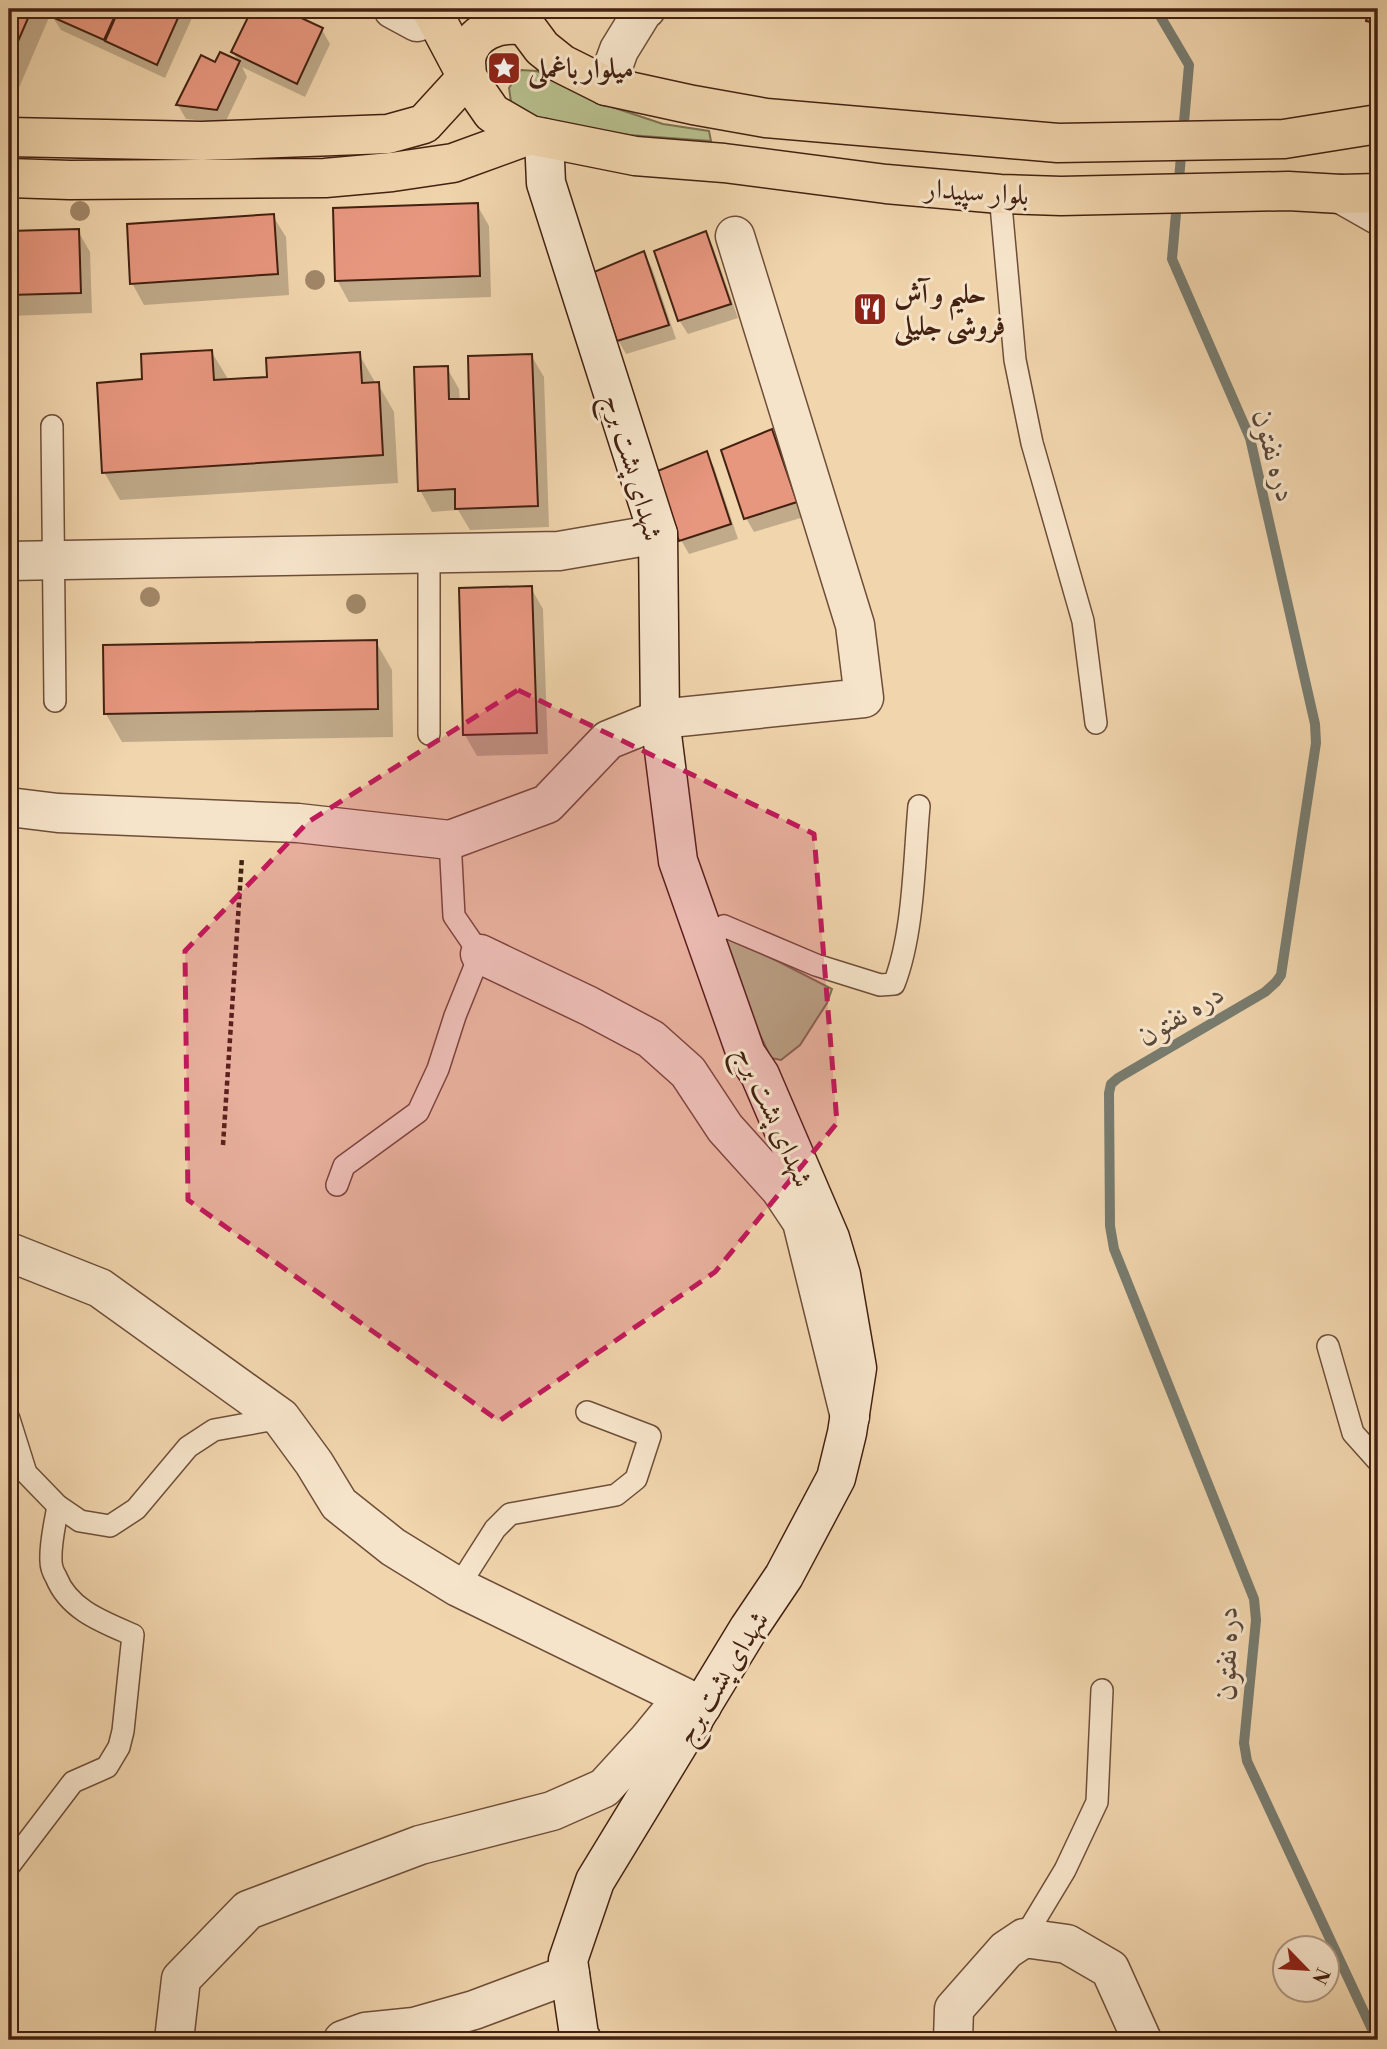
<svg xmlns="http://www.w3.org/2000/svg" width="1387" height="2049" viewBox="0 0 1387 2049" font-family="'Libre Bodoni',Amiri,serif">
<style>
.green{fill:#b7be8d;stroke:#7d704f;stroke-width:2}
.shadow{fill:#0003}
.lines{fill:none;stroke-linecap:round;stroke-linejoin:round}
.stream{stroke:#787c70;stroke-width:10}
.building{fill:#e8977f;stroke:#432111;stroke-width:2}
.lane-casing{stroke:#6e4e38;stroke-width:24}
.street-casing{stroke:#6e4e38;stroke-width:41}
.secondary-casing{stroke:#432111;stroke-width:41}
.primary-casing{stroke:#432111;stroke-width:41}
.path{stroke:#432111;stroke-width:4.5;stroke-dasharray:5 3.5;stroke-linecap:butt}
.lane{stroke:#f6e4ca;stroke-width:21}
.street{stroke:#f6e4ca;stroke-width:38}
.secondary{stroke:#f6e4ca;stroke-width:38}
.primary{stroke:#f1d5ad;stroke-width:38}
.tree{fill:#a18768}
.marked{fill:#c2185b;fill-opacity:0.2;stroke:#c2185b;stroke-width:5;stroke-dasharray:14 9;stroke-linejoin:round}
.labels{text-anchor:middle;stroke-width:6;stroke-linejoin:round;paint-order:stroke}
.poi-label{font-size:28px;font-weight:bold;fill:#432111;stroke:#f6e4ca;text-anchor:start}
.street-label{font-size:28px;fill:#432111;stroke:#f6e4ca}
.water-label{font-size:30px;font-style:italic;fill:#594738;stroke:#f6e4ca}
</style>
<rect width="100%" height="100%" fill="#f1d5ad"/>
<filter id="stains"><feTurbulence type="fractalNoise" baseFrequency=".00286" numOctaves="4"/><feColorMatrix values="0 0 0 0 .2 0 0 0 0 .09 0 0 0 0 .02 0 0 0 .5 -.17"/></filter>
<radialGradient id="worn" r=".72"><stop offset=".6" stop-color="#630" stop-opacity="0"/><stop offset="1" stop-color="#630" stop-opacity=".3"/></radialGradient>
<!-- green -->
<g class="green">
<path d="M521 70 537 71 575 91 612 107 663 124 709 131 711 141 629 135 533 119 512 109 509 88Z"/>
<path d="M725 934 832 989 827 1003 800 1045 781 1060 771 1058 716 943Z"/>
</g>
<!-- shadow -->
<g class="shadow">
<path d="M9 9H46L50 15 9 111Z"/>
<path d="M56 9H196L165 78 61 30 52 16Z"/>
<path d="M254 9H278L322 30 330 44 305 97 242 67 247 77 225 123 186 119 178 105 216 65 239 63 233 52Z"/>
<path d="M1370 9H1378V39L1368 21Z"/>
<path d="M477 205 489 226 491 297 349 302 337 280Z"/>
<path d="M273 216 286 237 289 295 144 305 132 283Z"/>
<path d="M78 231 90 252 92 313 9 316V233Z"/>
<path d="M705 233 713 247 738 318 688 334 679 320Z"/>
<path d="M644 253 652 268 676 339 626 354 618 340Z"/>
<path d="M211 351 228 379H268L359 354 376 384H378L394 412 398 483 120 500 104 472 144 381Z"/>
<path d="M531 355 544 377 549 527 470 530 458 510 432 512 420 490 447 368 459 389 460 401 471 400Z"/>
<path d="M772 431 780 445 804 517 754 532 746 518Z"/>
<path d="M706 453 714 467 738 539 689 554 681 540Z"/>
<path d="M531 588 543 609 548 754 477 756 465 735Z"/>
<path d="M376 642 392 670 393 737 122 742 106 714Z"/>
</g>
<g class="lines">
<!-- stream -->
<path class="stream" d="M1156 9 1189 65 1172 259 1250 438 1315 724 1316 743 1281 975 1276 982 1265 992 1118 1078 1111 1084 1109 1093 1110 1226 1114 1249 1254 1599 1256 1620 1244 1743 1247 1761 1377 2040"/>
</g>
<!-- building -->
<g class="building">
<path d="M9 9H32L9 62Z"/>
<path d="M54 9H118L104 40 50 16Z"/>
<path d="M119 9H182L157 65 105 41Z"/>
<path d="M252 9H282L323 28 297 84 231 52Z"/>
<path d="M1369 9H1378V24L1366 21Z"/>
<path d="M220 52 240 61 217 110 176 105 201 55 215 62Z"/>
<path d="M478 203 480 276 335 281 333 208Z"/>
<path d="M274 214 278 274 130 284 127 224Z"/>
<path d="M79 229 81 293 9 295V231Z"/>
<path d="M706 231 731 304 678 321 654 251Z"/>
<path d="M644 251 669 325 617 341 594 272Z"/>
<path d="M212 350 214 380 267 377 266 358 360 352 362 383 379 382 383 455 102 473 97 383 142 379 141 354Z"/>
<path d="M532 354 538 506 455 509V489L418 491 414 367 448 366 449 399H469L468 356Z"/>
<path d="M772 429 797 502 744 519 721 450Z"/>
<path d="M707 451 731 524 679 541 655 472Z"/>
<path d="M532 586 537 733 463 735 459 588Z"/>
<path d="M377 640 378 709 104 714 103 645Z"/>
</g>
<g class="lines">
<!-- lane casing -->
<g class="lane-casing">
<g id="lane">
<path d="M1000 194 1015 360 1032 443 1083 621 1096 723"/>
<path d="M52 426 55 701"/>
<path d="M429 553V734"/>
<path d="M707 942 724 926 816 965 880 985 894 984C914 933 914 860 919 806"/>
<path d="M337 1185 344 1166 418 1112 438 1069 455 1016 480 954 454 916 450 840"/>
<path d="M1328 1346 1353 1433 1378 1461"/>
<path d="M9 1419 26 1473 58 1506 80 1521 110 1526 136 1509 188 1447 214 1430 281 1418"/>
<path d="M458 1587 495 1529 510 1514 616 1495 636 1479 650 1436 587 1412"/>
<path d="M9 1866 73 1782 107 1767 119 1747 123 1731 133 1635C103 1622 69 1610 56 1577 53 1572 51 1567 51 1561 50 1543 55 1524 58 1506"/>
<path d="M1024 1938 1065 1870 1097 1802 1102 1690"/>
</g>
</g>
<!-- street casing -->
<g class="street-casing">
<g id="street">
<path d="M393 9 417 22 434 16"/>
<path d="M606 86 619 50 643 11 646 9"/>
<path d="M1341 194 1378 215"/>
<path d="M9 561 559 551 658 534"/>
<path d="M9 807 58 813 298 823 450 840 547 804 608 740 660 719 864 698 855 625 735 236"/>
<path d="M480 954 589 1006 651 1039 688 1072 725 1128 780 1189 802 1222 850 1417"/>
<path d="M9 1252 100 1288 281 1418 314 1463 339 1504 393 1547 458 1587 702 1706"/>
<path d="M174 2040 181 1979 248 1910 420 1845 552 1811 604 1788 648 1740 671 1712 693 1722"/>
<path d="M343 2040 365 2032 414 2027 474 2010 570 1974"/>
<path d="M953 2040 954 2009 1006 1950 1024 1938 1067 1944 1110 1969 1142 2040"/>
</g>
</g>
<!-- secondary casing -->
<g class="secondary-casing">
<path id="secondary" d="M544 138 546 183 658 534 660 719 678 861 746 1054 760 1075 830 1238 841 1275 857 1368 847 1433 836 1478 784 1576 749 1628 595 1881 568 1960 579 2035 582 2040"/>
</g>
<!-- primary casing -->
<g class="primary-casing">
<g id="primary">
<path d="M431 9 467 77 492 113 530 135 635 156 724 163 886 184 1000 194 1061 196 1288 191 1341 194 1378 193"/>
<path d="M513 9 542 48 562 64 606 86 693 105 766 118 1058 143 1284 139 1378 124"/>
<path d="M467 77C467 72 466 66 466 60 470 31 500 21 526 26"/>
<path d="M9 137 202 141 388 134 424 124 467 77"/>
<path d="M9 178 70 180 325 178 392 172 453 163 530 135"/>
</g>
</g>
<!-- path -->
<path class="path" d="M223 1145 242 857"/>
<!-- lane -->
<use href="#lane" class="lane"/>
<!-- street -->
<use href="#street" class="street"/>
<!-- secondary -->
<use href="#secondary" class="secondary"/>
<!-- primary -->
<use href="#primary" class="primary"/>
</g>
<!-- trees -->
<g class="tree">
<circle cx="80" cy="211" r="10"/>
<circle cx="315" cy="280" r="10"/>
<circle cx="150" cy="597" r="10"/>
<circle cx="356" cy="604" r="10"/>
</g>
<!-- marked area -->
<path class="marked" d="M518 690 814 834 837 1123 715 1272 499 1421 188 1200 185 951 308 822Z"/>
<!-- icons -->
<defs>
<g id="sight-square" transform="scale(1.75)"><rect x="-9" y="-9" width="18" height="18" rx="4" fill="#8f2418" stroke="#f6e4ca"/><path d="M0-6L1.8-2.2L6-1.7L2.9 1.2L3.7 5.4L0 3.3L-3.7 5.4L-2.9 1.2L-6-1.7L-1.8-2.2Z" fill="#fff"/></g>
<g id="restaurant-square" transform="scale(1.75)"><rect x="-9" y="-9" width="18" height="18" rx="4" fill="#8f2418" stroke="#f6e4ca"/><path d="M-5-6h1v4h1v-4h1v4h1v-4h1v5L-1.5 .5V6h-2V.5L-5-1ZM5-6V6H3V1.5H1.5Q1.5-4 5-6Z" fill="#fff"/></g>
</defs>
<g fill-rule="evenodd">
<use href="#sight-square" x="504" y="68"/>
<use href="#restaurant-square" x="870" y="309"/>
</g>
<g class="labels">
<!-- poi labels -->
<g class="poi-label">
<text x="528" y="78">میلوار باغملی</text>
<text x="894" y="303">حلیم و آش<tspan x="894" dy="32">فروشی جلیلی</tspan></text>
</g>
<!-- street labels -->
<g class="street-label">
<text transform="translate(977 191) rotate(4)" y="10">بلوار سپیدار</text>
<text transform="translate(634 467) rotate(74)" y="10">شهدای پشت برج</text>
<text transform="translate(775 1116) rotate(66)" y="10">شهدای پشت برج</text>
<text transform="translate(721 1677) rotate(-58)" y="10">شهدای پشت برج</text>
</g>
<!-- water labels -->
<g class="water-label">
<text transform="translate(1275 456) rotate(74)" y="10">دره نفتون</text>
<text transform="translate(1181 1014) rotate(-31)" y="10">دره نفتون</text>
<text transform="translate(1226 1653) rotate(-89)" y="10">دره نفتون</text>
</g>
</g>
<!-- margin -->
<rect width="1387" height="2049" fill="none" stroke="#f1d5ad" stroke-width="35"/>
<rect x="10" y="10" width="1366" height="2028" fill="none" stroke="#432111" stroke-width="3.5"/>
<rect x="18" y="18" width="1352" height="2014" fill="none" stroke="#432111" stroke-width="2"/>
<!-- north arrow -->
<g transform="translate(1306 1969) rotate(115)"><circle r="33" fill="#f6e4ca" stroke="#ae9680" stroke-width="2"/>
<path d="M0-5L12 26L0 18L-12 26Z" fill="#8f2418"/>
<text y="-10" font-size="19" font-weight="bold" text-anchor="middle" fill="#432111">N</text>
</g>
<rect width="100%" height="100%" filter="url(#stains)"/>
<rect width="100%" height="100%" fill="url(#worn)"/>
</svg>
